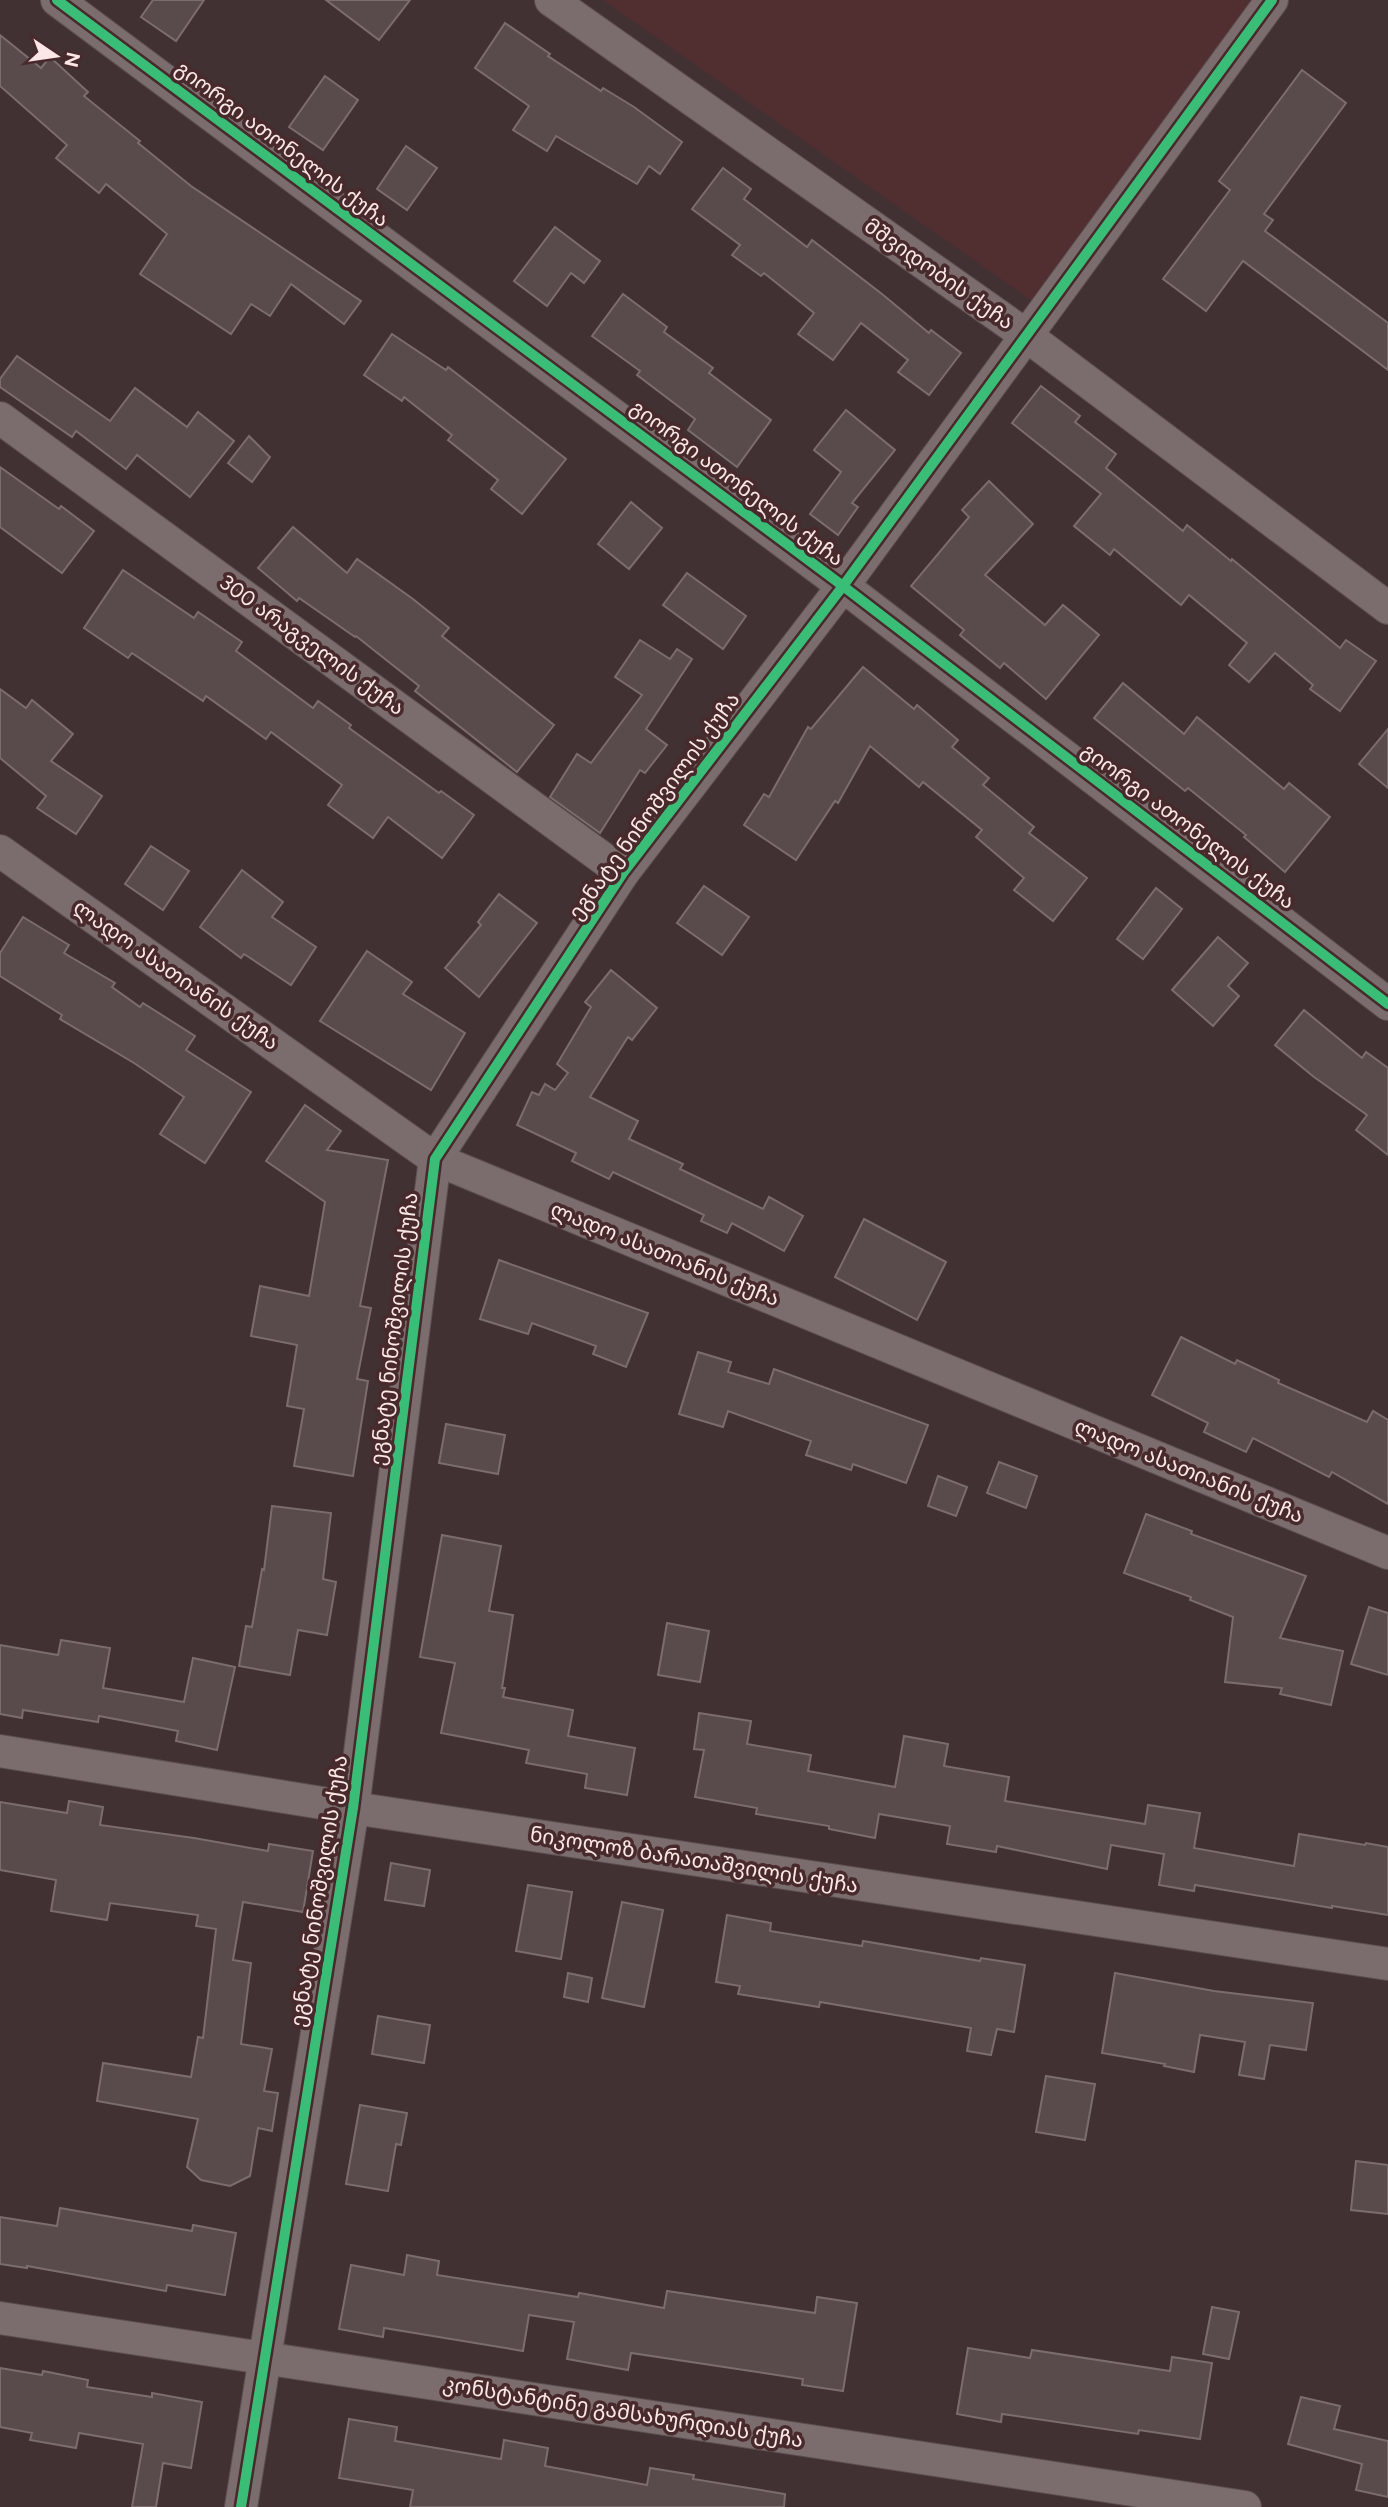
<svg xmlns="http://www.w3.org/2000/svg" width="1388" height="2507" viewBox="0 0 1388 2507" font-family="Figtree,'Noto Sans Georgian',sans-serif">
<style>
.built{fill:#512e30}
.building{fill:#594b4c;stroke:#7b6c6d;stroke-width:2}
.lines{fill:none;stroke-linecap:round;stroke-linejoin:round}
.minor-casing{stroke:#5d4f50;stroke-width:34}
.minor{stroke:#7b6d6e;stroke-width:32}
.cycleway-casing{stroke:#482a2c;stroke-width:15}
.cycleway{stroke:#3abd76;stroke-width:10}
.labels{text-anchor:middle;stroke-width:7;stroke-linejoin:round;paint-order:stroke}
.street-label{font-size:21px;fill:#fbe7e7;stroke:#482a2c}
</style>
<rect width="100%" height="100%" fill="#413132"/>
<!-- built -->
<path class="built" d="M603 0H1260L1035 303Z"/>
<!-- building -->
<g class="building">
<path d="M153 0H204L176 41 141 17Z"/>
<path d="M326 0H410L379 40Z"/>
<path d="M505 23 550 54 548 56 601 91 603 88 634 107 682 142 660 174 649 166 637 184 556 136 547 151 513 130 529 106 475 68Z"/>
<path d="M0 35 41 68 50 57 88 92 84 96 140 141 138 143 191 186 361 301 344 324 291 284 270 316 251 304 231 334 140 274 167 234 106 184 99 193 56 158 67 145 0 86Z"/>
<path d="M1302 70 1346 103 1264 214 1273 220 1265 231 1388 323V370L1243 261 1206 311 1163 279 1230 190 1219 181Z"/>
<path d="M325 76 358 100 323 150 289 127Z"/>
<path d="M406 146 437 168 407 210 377 189Z"/>
<path d="M723 168 751 189 744 199 807 247 812 240 882 294 929 333 931 330 961 353 929 395 898 372 908 360 861 323 833 360 798 334 814 313 764 273 761 276 732 255 740 245 692 209Z"/>
<path d="M555 227 600 261 584 283 571 273 547 306 514 281Z"/>
<path d="M623 294 667 327 664 332 713 368 709 373 771 420 737 467 688 430 695 419 637 375 640 371 592 336Z"/>
<path d="M392 334 446 370 448 367 566 459 522 514 491 489 498 480 448 440 452 435 404 397 402 401 364 375Z"/>
<path d="M17 356 110 421 135 388 187 427 198 412 234 441 190 497 137 455 126 469 76 431 72 437 0 387V379Z"/>
<path d="M1041 386 1080 416 1075 422 1116 454 1106 468 1183 531 1187 525 1231 561 1232 559 1340 648 1346 640 1376 661 1340 711 1310 689 1313 685 1275 653 1249 682 1229 665 1247 643 1189 595 1181 605 1114 549 1110 555 1074 526 1101 494 1012 423Z"/>
<path d="M846 410 895 450 852 503 858 507 838 535 810 514 841 472 814 450Z"/>
<path d="M249 436 270 457 252 482 228 463Z"/>
<path d="M0 467 59 509 61 506 94 531 62 573 0 527Z"/>
<path d="M989 481 1033 524 985 575 1045 625 1063 605 1099 635 1046 699 1004 663 1000 668 960 635 964 630 911 586 969 517 962 510Z"/>
<path d="M631 502 662 528 629 569 598 544Z"/>
<path d="M293 527 347 573 357 559 413 599 449 628 442 636 554 725 517 772 415 691 419 686 356 636 355 637 299 598 297 601 258 568Z"/>
<path d="M123 570 194 618 198 612 242 642 236 651 313 708 318 701 351 725 349 728 439 793 441 791 474 815 442 858 388 817 373 838 328 805 342 785 271 732 266 739 206 696 203 701 132 653 128 658 84 628Z"/>
<path d="M687 573 746 616 723 649 663 605Z"/>
<path d="M640 640 670 659 677 649 692 659 646 729 667 745 645 773 640 770 600 833 550 797 577 754 591 763 642 695 615 677Z"/>
<path d="M863 667 914 709 917 705 958 740 952 747 989 778 983 785 1034 827 1029 833 1087 878 1053 921 1014 890 1024 878 976 837 982 830 923 782 919 787 870 746 838 803 835 801 796 860 744 825 764 794 769 797 808 727 811 729Z"/>
<path d="M1123 683 1184 734 1197 717 1284 789 1289 783 1330 817 1285 872 1244 837 1246 835 1188 788 1185 791 1094 718Z"/>
<path d="M0 689 26 708 32 700 73 734 51 761 102 796 76 834 37 808 46 796 0 758Z"/>
<path d="M1388 729V788L1359 764Z"/>
<path d="M151 846 189 871 163 910 125 884Z"/>
<path d="M242 870 283 902 272 917 316 947 291 985 244 954 241 958 200 927Z"/>
<path d="M704 886 749 917 722 955 677 923Z"/>
<path d="M1156 888 1182 909 1143 959 1117 939Z"/>
<path d="M499 894 537 923 479 997 445 968 481 925 478 922Z"/>
<path d="M23 917 69 945 64 953 115 983 112 987 140 1007 143 1003 195 1036 186 1050 251 1092 205 1163 160 1134 184 1097 134 1063 60 1019 62 1015 0 976V953Z"/>
<path d="M1218 937 1248 963 1228 986 1239 996 1213 1026 1172 990Z"/>
<path d="M367 951 412 982 403 994 465 1033 431 1090 320 1021Z"/>
<path d="M611 970 657 1008 632 1040 628 1037 590 1097 638 1121 629 1139 683 1164 680 1169 763 1209 769 1197 803 1216 784 1251 732 1223 727 1233 701 1221 704 1215 613 1172 609 1179 572 1161 576 1153 517 1125 532 1092 539 1095 545 1084 555 1090 568 1073 557 1064 591 1007 585 1002Z"/>
<path d="M1304 1010 1362 1058 1366 1052 1388 1068V1155L1356 1130 1367 1115 1314 1077 1275 1045Z"/>
<path d="M305 1105 341 1131 327 1150 388 1160 360 1306 371 1308 357 1379 368 1381 353 1476 294 1466 304 1409 287 1406 297 1345 251 1336 260 1286 309 1296 325 1202 266 1161Z"/>
<path d="M864 1219 946 1262 917 1320 835 1277Z"/>
<path d="M499 1260 648 1313 626 1367 593 1354 596 1346 532 1323 528 1334 480 1319Z"/>
<path d="M1181 1337 1235 1364 1237 1360 1279 1380 1278 1383 1367 1422 1373 1411 1388 1420V1504L1332 1472 1329 1477 1253 1438 1246 1452 1204 1432 1208 1423 1152 1395Z"/>
<path d="M698 1352 731 1362 728 1372 769 1384 774 1369 928 1425 906 1483 853 1464 851 1470 806 1455 811 1441 728 1411 723 1427 679 1414Z"/>
<path d="M446 1424 505 1435 498 1474 439 1463Z"/>
<path d="M999 1462 1037 1476 1026 1508 987 1493Z"/>
<path d="M938 1476 967 1487 956 1516 928 1506Z"/>
<path d="M272 1506 331 1513 323 1579 336 1582 327 1635 298 1630 290 1675 239 1666 246 1626 252 1627 262 1569 264 1570Z"/>
<path d="M1146 1514 1192 1531 1191 1534 1306 1576 1280 1638 1343 1651 1331 1705 1280 1694 1282 1688 1225 1682 1233 1617 1190 1600 1191 1597 1124 1573Z"/>
<path d="M442 1535 501 1546 489 1611 513 1615 502 1688H505L503 1697 573 1710 568 1736 635 1748 627 1795 585 1788 587 1774 526 1763 529 1750 441 1733 455 1663 420 1657Z"/>
<path d="M1369 1607 1388 1613V1675L1351 1664Z"/>
<path d="M667 1623 709 1631 700 1682 658 1675Z"/>
<path d="M61 1640 110 1648 103 1688 184 1702 193 1658 235 1667 217 1750 176 1741 178 1731 99 1716 98 1722 23 1710 22 1718 0 1714V1645L58 1655Z"/>
<path d="M699 1713 751 1721 747 1744 811 1755 808 1771 895 1787 904 1736 948 1744 944 1766 1009 1777 1005 1801 1145 1824 1148 1805 1200 1813 1194 1848 1294 1866 1299 1834 1365 1845 1366 1843 1388 1847V1915L1332 1906V1908L1195 1885 1194 1891 1159 1885 1164 1854 1111 1845 1107 1869 997 1846 996 1852 947 1844 950 1826 879 1814 875 1838 829 1829V1826L756 1814 757 1808 695 1797 704 1750 694 1749Z"/>
<path d="M69 1801 103 1807 100 1825 194 1838 268 1851 269 1844 313 1851 303 1912 243 1902 233 1960 251 1963 241 2044 272 2049 264 2091 278 2093 272 2131 258 2128 250 2176 230 2186 201 2180 187 2167 198 2119 97 2101 103 2063 191 2077 198 2037 203 2038 216 1929 196 1926 198 1915 110 1903 107 1920 51 1911 56 1880 0 1870V1802L67 1813Z"/>
<path d="M391 1863 430 1870 424 1906 385 1900Z"/>
<path d="M528 1885 572 1892 561 1959 516 1951Z"/>
<path d="M622 1902 663 1910 644 2007 602 1998Z"/>
<path d="M727 1915 771 1923 770 1931 862 1946 863 1941 980 1961 981 1958 1025 1965 1014 2032 997 2029 991 2055 967 2051 971 2028 820 2002 819 2007 738 1994 740 1986 716 1982Z"/>
<path d="M568 1973 592 1978 588 2002 564 1997Z"/>
<path d="M1115 1973 1214 1991 1313 2003 1306 2050 1270 2045 1264 2079 1239 2075 1245 2042 1200 2035 1194 2072 1164 2066 1165 2064 1102 2053Z"/>
<path d="M378 2016 430 2025 424 2063 372 2054Z"/>
<path d="M1046 2076 1095 2084 1085 2140 1036 2132Z"/>
<path d="M360 2105 407 2113 401 2145 396 2144 388 2191 346 2184Z"/>
<path d="M1356 2161 1388 2165V2214L1351 2210Z"/>
<path d="M60 2208 192 2231 193 2225 236 2233 225 2295 167 2285 166 2291 27 2266V2268L0 2264V2217L57 2226Z"/>
<path d="M407 2255 439 2261 437 2275 578 2297 579 2293 664 2308 667 2291 815 2313 817 2297 857 2303 843 2391 802 2385 803 2379 631 2353 628 2370 567 2359 574 2322 529 2315 523 2351 384 2328 383 2337 339 2329 351 2265 404 2275Z"/>
<path d="M1212 2307 1239 2312 1229 2359 1203 2354Z"/>
<path d="M968 2348 1030 2358 1032 2350 1170 2371 1172 2357 1212 2363 1200 2439 1139 2430 1138 2434 1002 2414 1001 2422 957 2414Z"/>
<path d="M0 2368 42 2375 43 2371 88 2380 87 2387 152 2397V2393L202 2402 191 2468 163 2463 156 2507H132L143 2444 79 2433 76 2448 30 2440 32 2433 0 2427Z"/>
<path d="M1301 2397 1340 2406 1334 2429 1388 2441V2497L1356 2490 1362 2464 1288 2444Z"/>
<path d="M349 2419 397 2427 395 2441 501 2459 504 2440 548 2448 545 2466 647 2485 650 2468 694 2475 693 2479 785 2494 784 2507H410L413 2490 339 2478Z"/>
</g>
<g class="lines">
<!-- minor casing -->
<g class="minor-casing">
<g id="minor">
<path d="M57 0 843 586 1388 1004"/>
<path d="M551 0 1027 336 1388 608"/>
<path d="M0 418 623 873"/>
<path d="M0 851 435 1159 1388 1553"/>
<path d="M0 1751 353 1808 1388 1964"/>
<path d="M0 2318 1245 2507"/>
<path d="M241 2507 353 1808 435 1159 623 873 843 586 1272 0"/>
</g>
</g>
<!-- minor -->
<use href="#minor" class="minor"/>
<!-- cycleway casing -->
<g class="cycleway-casing">
<g id="cycleway">
<path d="M57 0 843 586 1388 1004"/>
<path d="M241 2507 353 1808 435 1159 623 873 843 586 1272 0"/>
</g>
</g>
<!-- cycleway -->
<use href="#cycleway" class="cycleway"/>
</g>
<g class="labels">
<!-- street labels -->
<g class="street-label">
<text transform="translate(282 144) rotate(37)" y="7">გიორგი ათონელის ქუჩა</text>
<text transform="translate(939 274) rotate(35)" y="7">მშვიდობის ქუჩა</text>
<text transform="translate(737 483) rotate(37)" y="7">გიორგი ათონელის ქუჩა</text>
<text transform="translate(312 645) rotate(36)" y="7">300 არაგველის ქუჩა</text>
<text transform="translate(654 806) rotate(-54)" y="7">ეგნატე ნინოშვილის ქუჩა</text>
<text transform="translate(1188 826) rotate(37)" y="7">გიორგი ათონელის ქუჩა</text>
<text transform="translate(176 975) rotate(35)" y="7">ლადო ასათიანის ქუჩა</text>
<text transform="translate(665 1254) rotate(22)" y="7">ლადო ასათიანის ქუჩა</text>
<text transform="translate(394 1329) rotate(-83)" y="7">ეგნატე ნინოშვილის ქუჩა</text>
<text transform="translate(1189 1471) rotate(22)" y="7">ლადო ასათიანის ქუჩა</text>
<text transform="translate(694 1860) rotate(9)" y="7">ნიკოლოზ ბარათაშვილის ქუჩა</text>
<text transform="translate(319 1891) rotate(-81)" y="7">ეგნატე ნინოშვილის ქუჩა</text>
<text transform="translate(623 2412) rotate(9)" y="7">კონსტანტინე გამსახურდიას ქუჩა</text>
</g>
</g>
<!-- north arrow -->
<g transform="translate(56 56) rotate(103)" stroke="#482a2c" stroke-width="5" paint-order="stroke">
<path d="M0-5L12 26L0 18L-12 26Z" fill="#fbe7e7"/>
<text y="-10" font-size="19" font-weight="bold" text-anchor="middle" fill="#fbe7e7">N</text>
</g>
</svg>
